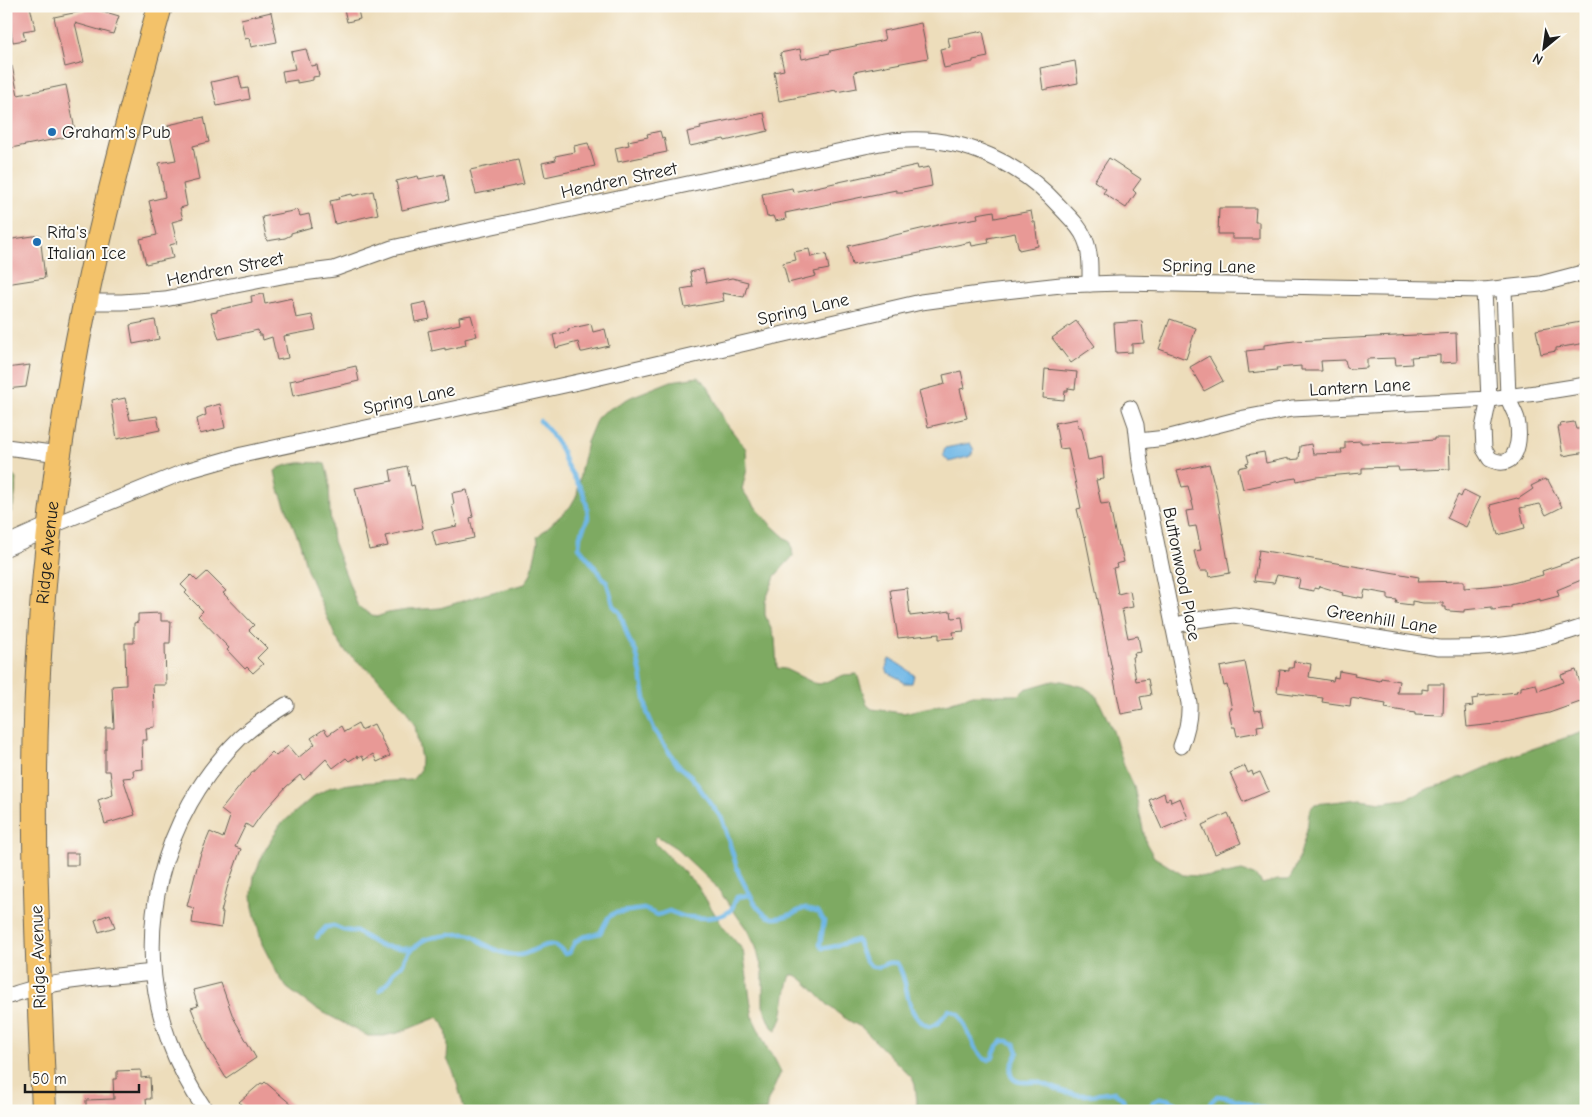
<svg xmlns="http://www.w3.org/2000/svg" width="1592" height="1117" viewBox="0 0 1592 1117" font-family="'Comic Neue',sans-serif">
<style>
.forest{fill:#7eaa62;stroke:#4d633f}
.water{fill:#6fb7e6;stroke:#466a81}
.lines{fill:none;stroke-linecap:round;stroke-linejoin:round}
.stream{stroke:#6fb7e6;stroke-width:4.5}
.building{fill:#e89996}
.minor-casing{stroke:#656054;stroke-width:17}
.tertiary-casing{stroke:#656054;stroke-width:21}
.primary-casing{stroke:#656054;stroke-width:26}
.minor{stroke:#fff;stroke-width:15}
.tertiary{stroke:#fff;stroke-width:19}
.primary{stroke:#f3c26a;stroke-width:24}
.poi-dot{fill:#1f6fb2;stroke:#fdfcf7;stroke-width:2}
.labels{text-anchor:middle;stroke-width:4;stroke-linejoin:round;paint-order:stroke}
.poi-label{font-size:18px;fill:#1c1c1c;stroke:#fdfcf7;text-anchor:start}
.street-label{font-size:18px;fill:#1c1c1c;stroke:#fdfcf7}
</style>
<rect width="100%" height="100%" fill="#fdfcf7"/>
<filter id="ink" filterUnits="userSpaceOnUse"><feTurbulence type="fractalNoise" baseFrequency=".02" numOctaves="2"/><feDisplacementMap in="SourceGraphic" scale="10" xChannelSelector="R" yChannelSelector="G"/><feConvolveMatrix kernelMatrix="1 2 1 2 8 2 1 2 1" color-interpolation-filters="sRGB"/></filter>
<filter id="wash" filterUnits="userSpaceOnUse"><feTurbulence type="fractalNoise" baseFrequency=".0096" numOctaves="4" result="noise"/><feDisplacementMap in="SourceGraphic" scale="20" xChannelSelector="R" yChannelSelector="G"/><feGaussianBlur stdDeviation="1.12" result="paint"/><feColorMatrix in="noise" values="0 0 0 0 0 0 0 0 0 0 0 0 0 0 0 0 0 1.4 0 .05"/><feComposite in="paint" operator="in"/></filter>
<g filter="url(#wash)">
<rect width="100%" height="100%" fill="#edddbb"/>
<!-- forest -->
<g class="forest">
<path d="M698 377 708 386 725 422 746 449 747 469 742 489 748 498 770 524 791 543 793 556 775 576 765 602V615L775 638 777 668 785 669 814 683 820 684 844 675 857 674 867 705 872 709 903 713 949 703 973 695H1019L1025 689 1053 681H1062L1084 687 1096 695 1113 731 1125 768 1134 787 1146 843 1154 857 1183 875 1211 877 1242 871 1254 875 1261 881 1262 884 1278 880H1288C1296 873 1304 840 1307 829 1309 820 1307 810 1315 804L1360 799 1382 802 1406 799 1430 788 1448 783 1458 778 1465 777 1514 755 1586 731V1111H913L916 1108 917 1102 915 1084 912 1078 861 1027C848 1021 835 1012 825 1002 815 993 808 982 796 975H791C784 991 786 1018 776 1030L772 1027 763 1006V973L756 947 748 931 715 885 676 848 657 836 654 839 656 844 697 885 723 927 743 950 753 1018 768 1050 774 1058 781 1072 767 1103V1111H465L454 1073 447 1059 448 1045 446 1030 443 1023 438 1017 398 1033 383 1036H368L313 1007 287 988 277 973 262 944 253 907 252 894 254 876 264 852 280 825 314 796 331 787 337 786 357 783 412 780 420 771 421 759 415 726 406 710 377 677 345 651 336 638 307 570 300 543 279 490 275 471C284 462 313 461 325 464L329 479 330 514 333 541 358 607 376 617 388 613 408 610 440 608 485 594 525 584 531 574 538 542 537 537 570 507 577 495 581 469 587 442 597 418 602 413 631 397 671 381Z"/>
<path d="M6 468 16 479C15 492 16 509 6 519Z"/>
</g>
<!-- water -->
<g class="water">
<path d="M970 443 974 450 971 456 949 462 943 455 945 448Z"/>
<path d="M889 659C899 663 906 669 914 675L912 683H903L900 679 888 673 886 668Z"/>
</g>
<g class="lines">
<!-- stream -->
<g class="stream">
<path d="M540 421 550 432 561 449 566 464 583 492 587 506 588 518 580 536 579 547 607 583 614 606 620 613 629 640 636 652 641 673 647 712 655 731 677 764 691 776 722 819 739 874 750 895"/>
<path d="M317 937 326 927 334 926 343 930 357 932 380 946 411 949C417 947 421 941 427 939 432 937 461 933 466 934 474 934 479 941 486 945 495 950 509 956 520 955 534 954 550 933 565 954L569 953 576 941 583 937 600 933 608 918 614 913 644 909 658 915 669 911C675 913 682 917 688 917 699 918 725 920 732 908 734 905 735 900 737 897L750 895C767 926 777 921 805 908L819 913 824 921 820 944 822 948C833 949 845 942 857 940 861 948 864 970 878 967 886 965 885 961 897 963 912 986 901 1012 929 1027L938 1023 949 1010 959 1014 975 1047 984 1059 988 1060 992 1058 997 1046 1003 1041H1008L1015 1044 1018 1052C1016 1058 1007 1071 1012 1077 1017 1085 1030 1081 1038 1082 1048 1085 1058 1090 1068 1093 1083 1097 1100 1094 1115 1092L1123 1099 1125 1111"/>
<path d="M380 990 389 981 394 972 402 965 411 949"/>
<path d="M1150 1111 1153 1102 1161 1098 1170 1100 1186 1111"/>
<path d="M1208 1111 1211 1102 1217 1096C1237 1097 1252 1106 1271 1111"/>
</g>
</g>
<g id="blocks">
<!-- building -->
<g class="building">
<path d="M6 6H30L35 29 23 31 25 40 13 42Z"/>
<path d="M357 6 360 19 347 22 344 9Z"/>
<path d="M89 7 119 16 113 34 75 23 84 62 65 67 54 17 88 10Z"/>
<path d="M271 12 277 42 251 47 249 38 245 39 241 19Z"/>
<path d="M921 23 928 58 854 72 857 88 836 92V90L779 101 774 72 784 70 780 53 800 49 802 59 830 53V51L885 40 883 31Z"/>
<path d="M983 31 988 57 973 60V62L944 68 940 49 950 47 948 38Z"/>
<path d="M306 49 311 66 317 65 319 76 313 77V80L297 83V80L284 82 282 71 295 69 291 52Z"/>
<path d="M1075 61 1078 83 1043 90 1040 68Z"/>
<path d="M6 66H12L18 95 66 85 76 135 6 149Z"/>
<path d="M239 76 242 89 248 88 250 99 217 106 211 82Z"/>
<path d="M764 113 768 131 725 141 724 139 690 146 687 132 701 129 700 126Z"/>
<path d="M204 117 209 142 193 146 199 180 183 184 187 206 180 208 183 219 172 222 177 243 170 245 173 258 146 264 140 239 157 235 149 201 165 197 159 163 176 160 168 125Z"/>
<path d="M660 131 662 138 664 137 667 152 618 162 615 148 629 145 628 141 648 137 647 134Z"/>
<path d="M588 143 595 166 545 177 542 163 556 160 555 156 575 152 574 146Z"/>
<path d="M1109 158 1141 179 1133 190 1136 193 1126 208 1103 193 1106 189 1094 181Z"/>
<path d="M518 160 524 184 476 194 470 170Z"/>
<path d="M917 165 918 169 929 167 932 186 903 192H896V190L785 213 786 219 775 221 773 216 767 217 762 194 792 188 793 192Z"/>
<path d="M444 174 449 200 402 210 396 181 418 176 419 179Z"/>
<path d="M373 191 378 214 335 224 330 201 340 199 339 197 352 194 353 196Z"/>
<path d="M1219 208H1256L1255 222H1259V239H1232V234H1218Z"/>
<path d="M298 210 300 216 309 214 312 227 291 233V235L285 238 267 241 262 217Z"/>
<path d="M994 211 995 218 1031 211 1033 222H1035L1038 246 1019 250 1015 233 988 238 989 243 972 246 971 242 910 255 852 265 848 246 942 224 978 218 977 214Z"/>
<path d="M40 235 45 278 6 284V240Z"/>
<path d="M809 249 811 257 826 254 829 269 814 272 816 276 788 283 783 263 796 260 794 252Z"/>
<path d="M703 269 706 283 732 278 748 282 744 297 722 293 724 301 685 308 681 289 693 287 690 272Z"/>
<path d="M263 294 265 304 292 298 296 318 312 315 316 330 284 336 288 358 277 360 272 337 263 340 262 335H259L258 330 219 339 211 313 217 312V310L252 302 251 296Z"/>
<path d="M426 302 430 319 415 322 412 305Z"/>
<path d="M471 315 477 336 465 339 466 345 445 350V348L432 351 428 331 460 324 459 317Z"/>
<path d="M1170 319 1196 328 1186 359 1159 349Z"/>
<path d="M155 320 159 339 133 344 130 325Z"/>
<path d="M1076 321 1095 346 1071 363 1052 338Z"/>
<path d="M1142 321 1144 343 1132 344V352L1116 353 1114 323Z"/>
<path d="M1586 321V343L1556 348V351L1541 354 1536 330Z"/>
<path d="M591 324 593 332 605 329 609 346 583 352H581L578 342 556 348 553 335 569 331 568 329Z"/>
<path d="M1456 333 1457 362 1440 363V355L1411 357 1412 364 1396 365 1395 358 1367 359V368L1351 369 1347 368 1345 360 1321 361 1322 371H1305V370H1301V366L1276 368 1277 370 1249 373 1246 351 1264 349V345L1294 341Z"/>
<path d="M1209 356 1223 381 1204 391 1190 367Z"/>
<path d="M30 365 26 387 6 389V368Z"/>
<path d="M356 366 359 381 293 396 290 381Z"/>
<path d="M1045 369 1077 372 1075 389 1068 388V391H1065L1064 400 1043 398Z"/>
<path d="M961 371 965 388 960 389 967 418 928 427 919 391 945 384 943 375Z"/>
<path d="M125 398 130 420 157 416 160 430 117 439 111 401Z"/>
<path d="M220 404 225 428 200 434 197 419 206 415 205 408Z"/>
<path d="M1077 419 1078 427H1081L1083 434 1088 460 1102 457 1104 479 1096 480 1101 504 1109 503 1118 546H1120L1124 562 1116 564 1117 567 1113 568 1118 594 1130 591 1133 607 1122 609 1128 638 1138 636 1141 652 1134 653 1135 656 1132 657 1136 681 1148 679 1151 695 1140 697 1143 710 1121 714 1085 536 1084 537 1077 509 1081 508 1068 448 1060 449 1055 423Z"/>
<path d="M1574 422 1576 429H1586V452L1563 456 1558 427H1561L1560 424Z"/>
<path d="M1434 438H1449L1450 469 1399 471 1398 467 1362 468V473L1316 477 1297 481 1296 478 1289 479 1243 489 1238 468 1247 466 1246 463 1249 462 1247 455 1264 452 1266 463 1288 458V460L1299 459 1300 446 1311 444 1313 454 1342 453 1341 449H1345V442L1361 441V443L1407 442 1434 440Z"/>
<path d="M1209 464 1216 491 1230 573 1209 577 1208 571H1200L1198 567 1194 551 1201 550 1196 526 1189 527 1186 511 1194 510 1188 486 1182 487 1177 471Z"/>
<path d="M407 466 411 486 414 485 423 528 385 536 388 546 369 550 355 488 392 481 390 470Z"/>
<path d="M1545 479 1546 481 1548 480 1562 507 1546 515 1540 504 1520 508 1525 528 1498 535 1490 505 1517 498 1518 499 1533 489 1531 486Z"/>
<path d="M467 490 473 517 470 518 474 538 436 546 432 531 457 526 452 505 454 504 452 493Z"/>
<path d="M1464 490 1480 498 1466 527 1447 518 1458 495 1461 497Z"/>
<path d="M1259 550 1419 577 1418 582 1464 581V588L1509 584 1543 575 1542 571 1586 556V578L1557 590 1559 596 1540 601V599L1511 606V608L1492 610V607L1464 610V612L1449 611 1446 610V607H1443V603H1423L1412 601V605L1396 603 1397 600 1388 599V594L1365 590 1363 598 1358 597V598L1342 595 1343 593 1319 586 1318 589 1314 588V591L1298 588 1300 579 1277 575 1274 583 1254 581Z"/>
<path d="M207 572 226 591 223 593 254 625 249 630 267 648 257 658 263 664 253 673 247 667 245 669 227 650 229 648 198 616 203 611 185 593 187 591 181 585 191 575 197 581Z"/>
<path d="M907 588 910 616 951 611 952 618 962 617 964 631 953 632 954 638 939 639V634L898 638 890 590Z"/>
<path d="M161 613V621H171L170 643H165L166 685H153L155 727 146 728 147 740H142L143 769 133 770 134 777 123 778 135 815 105 824 98 800 113 795 110 771H105V749H106V728H114L112 686 126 685 125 643H134V623L138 622V614Z"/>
<path d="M1294 661 1311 664 1309 677 1333 681 1334 677 1338 678 1339 671 1355 674 1354 676 1380 681 1381 678 1399 681 1397 693H1422V689L1428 690V684H1444L1443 716 1415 715V713L1385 708 1386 704 1351 698 1350 706 1322 702 1323 698 1277 692 1280 670 1289 671V668H1293Z"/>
<path d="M1245 662 1255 711 1261 710 1264 725 1257 726 1258 732 1237 736 1235 727H1232L1229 709H1232L1227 685 1224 686 1220 667Z"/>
<path d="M1576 670 1586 700 1549 713 1496 724 1467 727 1465 707 1473 706 1472 699 1478 698V696L1517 692 1516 691 1521 690V687L1536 684 1538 691 1564 682 1561 675Z"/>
<path d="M358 724 361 730 374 724 390 756 377 762 373 754 364 760 362 756 358 758 357 756 349 761 346 758 333 768 326 759 304 780 300 775 286 787 261 815 252 828 246 824 235 847 241 849 227 888 221 912H223L221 928 192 923 194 908 187 906 200 856 210 832 223 838 230 817 221 810 244 781 272 752 276 756 288 746 298 758 315 744 311 738 324 729 328 735 341 726 344 732Z"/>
<path d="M1245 766 1248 773 1252 771 1253 775 1260 772 1269 791 1243 802 1230 773Z"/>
<path d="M1164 793 1166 800 1170 798 1171 802 1180 798 1188 818 1162 829 1149 800Z"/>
<path d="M1228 813 1241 843 1215 854 1202 825Z"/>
<rect x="66" y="853" width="12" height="12"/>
<path d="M110 914 115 927 99 932 95 920Z"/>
<path d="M221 983 233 1017 256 1058 226 1078 207 1047 191 1008 198 1006 193 990Z"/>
<path d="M141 1070V1078L150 1077 151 1099H146L147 1110 86 1111V1100L114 1099 113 1079H117V1071Z"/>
<path d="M265 1082 299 1111H248L239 1102 261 1083 263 1084Z"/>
</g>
</g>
</g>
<g filter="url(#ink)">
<use href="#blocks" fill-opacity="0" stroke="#656054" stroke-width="1"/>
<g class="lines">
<!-- minor casing -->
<g class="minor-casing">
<g id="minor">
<path d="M1484 290 1489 399 1483 428 1484 449 1490 459C1518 473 1521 438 1517 419 1515 412 1510 405 1508 397L1504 289"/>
<path d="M85 302H122L165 299 287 275 334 269 392 248 446 236 865 146C879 143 893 140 907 140 965 137 1021 164 1059 206 1068 216 1080 226 1085 239 1091 253 1090 269 1090 284"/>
<path d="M1130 408 1136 425 1140 462 1189 703C1190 719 1187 731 1181 746"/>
<path d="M1139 441 1166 438 1244 418 1292 409 1489 399 1536 393 1586 385"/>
<path d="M6 447 59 454"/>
<path d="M51 526 186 471 242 455 583 381 921 302 987 293 1061 285 1120 283 1484 290 1540 284 1586 272"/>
<path d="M1173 626 1196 620 1234 615 1439 648C1490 649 1538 643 1586 626"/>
<path d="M6 997C53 979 104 978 153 972"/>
<path d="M206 1111C191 1089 178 1066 169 1041 130 936 161 815 240 738 254 725 270 715 286 705"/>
</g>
</g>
<!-- tertiary casing -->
<g class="tertiary-casing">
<path id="tertiary" d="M6 546 51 526"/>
</g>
<!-- primary casing -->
<g class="primary-casing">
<g id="primary">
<path id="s1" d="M44 1111C38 954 29 797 40 639 47 522 64 404 88 289 108 194 134 100 160 6"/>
</g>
</g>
<!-- minor -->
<use href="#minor" class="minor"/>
<!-- tertiary -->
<use href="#tertiary" class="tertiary"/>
<!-- primary -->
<use href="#primary" class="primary"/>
</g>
</g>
<!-- markers -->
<g class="poi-dot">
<circle cx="52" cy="132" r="5"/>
<circle cx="37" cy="242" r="5"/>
</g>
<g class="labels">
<!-- poi labels -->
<g class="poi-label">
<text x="62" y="138">Graham's Pub</text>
<text x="47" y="238">Rita's<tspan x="47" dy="21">Italian Ice</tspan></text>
</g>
<!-- street labels -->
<g class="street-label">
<text transform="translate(619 180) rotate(-12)" y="6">Hendren Street</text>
<text transform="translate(1209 266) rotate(1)" y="6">Spring Lane</text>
<text transform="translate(225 269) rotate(-11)" y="6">Hendren Street</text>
<text transform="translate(803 309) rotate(-13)" y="6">Spring Lane</text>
<text transform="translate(1360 387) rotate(-3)" y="6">Lantern Lane</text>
<text transform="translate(409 399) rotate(-12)" y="6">Spring Lane</text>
<text dy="6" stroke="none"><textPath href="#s1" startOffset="559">Ridge Avenue</textPath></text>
<text transform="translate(1182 574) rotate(79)" y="6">Buttonwood Place</text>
<text transform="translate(1382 619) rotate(9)" y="6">Greenhill Lane</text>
<text transform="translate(38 957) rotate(-92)" y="6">Ridge Avenue</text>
</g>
</g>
<!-- margin -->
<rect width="1592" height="1117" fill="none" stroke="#fdfcf7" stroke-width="25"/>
<!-- north arrow -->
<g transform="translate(1544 48) rotate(209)" stroke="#fdfcf7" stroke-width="4" paint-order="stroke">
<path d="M0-4L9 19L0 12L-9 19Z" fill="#1c1c1c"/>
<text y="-8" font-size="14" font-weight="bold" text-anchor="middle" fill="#1c1c1c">N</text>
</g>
<!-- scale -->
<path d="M25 1084v8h114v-8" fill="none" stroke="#1c1c1c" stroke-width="2.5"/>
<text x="32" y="1084" font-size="15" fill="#1c1c1c" stroke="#fdfcf7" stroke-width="4" paint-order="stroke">50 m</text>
</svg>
